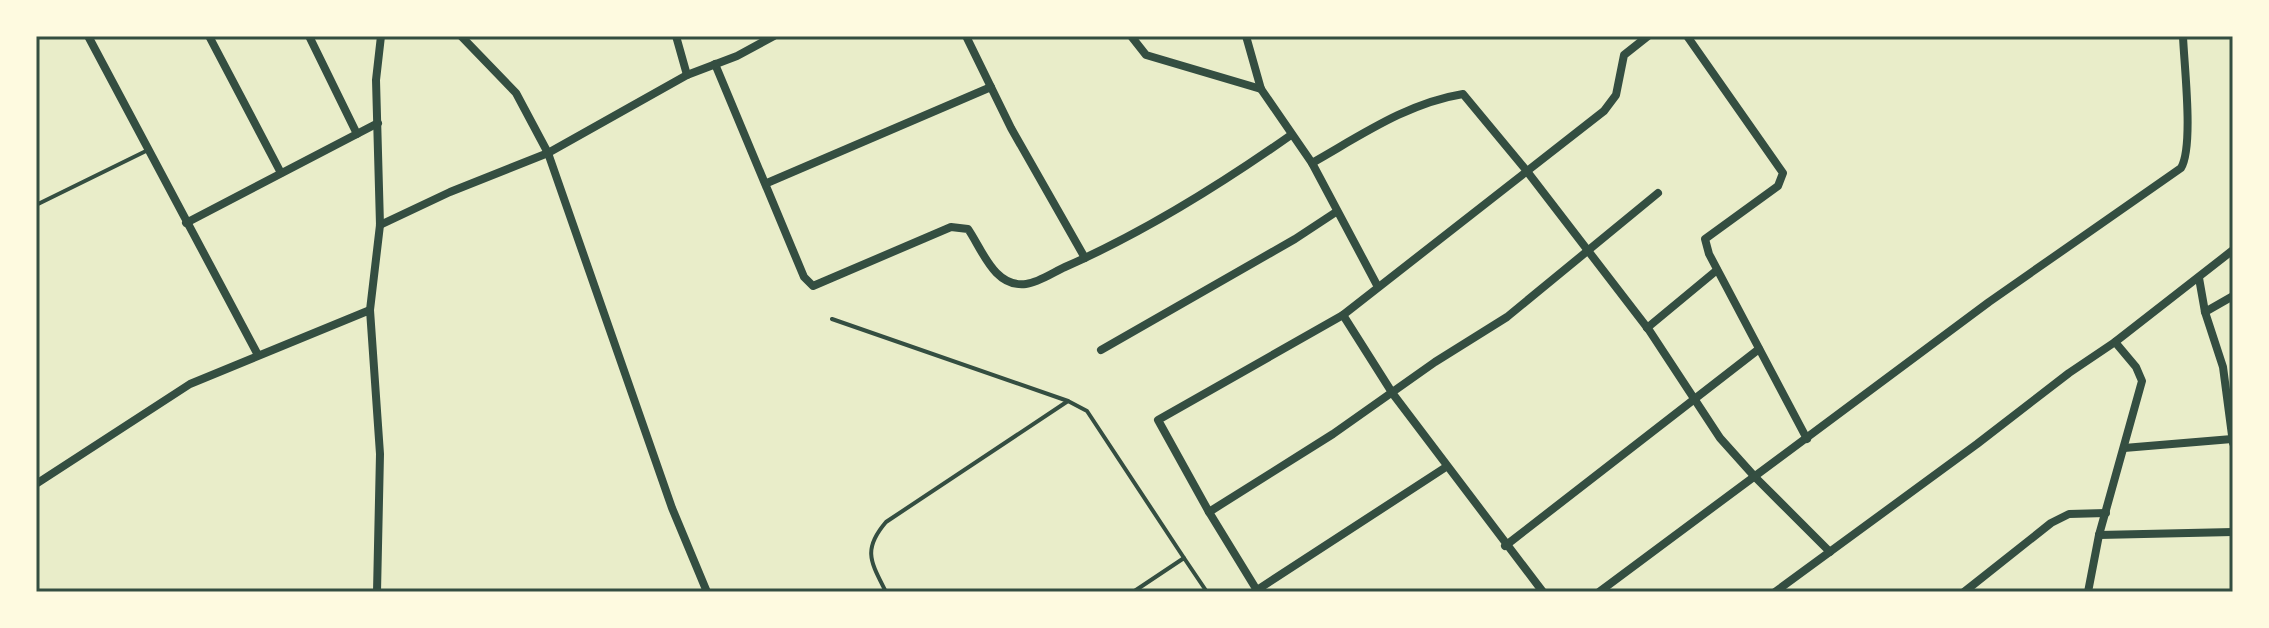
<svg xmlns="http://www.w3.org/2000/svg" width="2269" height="628" viewBox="0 0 2269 628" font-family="Barlow,sans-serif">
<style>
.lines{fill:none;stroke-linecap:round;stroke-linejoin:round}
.service{stroke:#344e41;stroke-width:4}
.minor{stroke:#344e41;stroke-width:8}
.neatline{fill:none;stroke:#344e41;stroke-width:3}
</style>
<rect width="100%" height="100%" fill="#e9edc9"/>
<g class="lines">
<!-- service -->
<g class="service">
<path d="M36 205 148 150"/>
<path d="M832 319 1068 401 1087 411 1184 558"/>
<path d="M886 592C871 562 862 550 886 522L1068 401"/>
<path d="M1133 592 1184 558 1207 592"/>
</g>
<!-- minor -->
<g class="minor">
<path d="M88 36 258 355"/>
<path d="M209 36 281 173"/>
<path d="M309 36 357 134"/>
<path d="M461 36 516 93 548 153 672 508 707 592"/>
<path d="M676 36 687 75"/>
<path d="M966 36 1011 128 1085 258"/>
<path d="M1131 36 1146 55 1261 89"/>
<path d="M1246 36 1261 89 1312 163 1378 287"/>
<path d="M1687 36 1783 173 1778 186 1705 239 1709 254 1807 439"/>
<path d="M715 64 804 277 813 286 951 227 968 229C982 249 994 288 1026 284 1038 283 1054 272 1065 267 1145 232 1220 185 1291 135"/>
<path d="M1312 163C1360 136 1407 103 1463 94L1526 170 1649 330 1720 438 1755 477 1830 552"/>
<path d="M767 183 991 87"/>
<path d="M186 223 378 123"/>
<path d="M380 225 450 192 548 153 687 75 737 56 774 36"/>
<path d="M2199 278 2205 312 2223 367 2233 443"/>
<path d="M370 310 380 225 376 80 381 36"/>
<path d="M2205 312 2233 296"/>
<path d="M1343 315 1393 394 1543 592"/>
<path d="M1647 328 1717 270"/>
<path d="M1101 350 1295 239 1336 212"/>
<path d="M2124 448 2232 439"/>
<path d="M36 484 190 384 370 310 380 454 377 592"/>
<path d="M1209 512 1333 434 1435 362 1507 317 1658 193"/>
<path d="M2099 535 2233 532"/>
<path d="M1505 546 1759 349"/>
<path d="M1257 590 1446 467"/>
<path d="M1258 592 1209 512 1158 420 1343 315 1604 111 1616 95 1624 55 1648 36"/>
<path d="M1599 592 1989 302 2181 168C2194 146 2184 65 2183 36"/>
<path d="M1775 592 1977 444 2069 373 2115 342 2233 250"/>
<path d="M1964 592 2051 523 2069 514 2106 513"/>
<path d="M2088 592 2099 535 2142 381 2136 367 2115 342"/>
</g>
</g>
<!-- border -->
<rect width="2269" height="628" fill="none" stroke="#fefae0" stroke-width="76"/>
<rect x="38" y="38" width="2193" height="552" class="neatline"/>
</svg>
